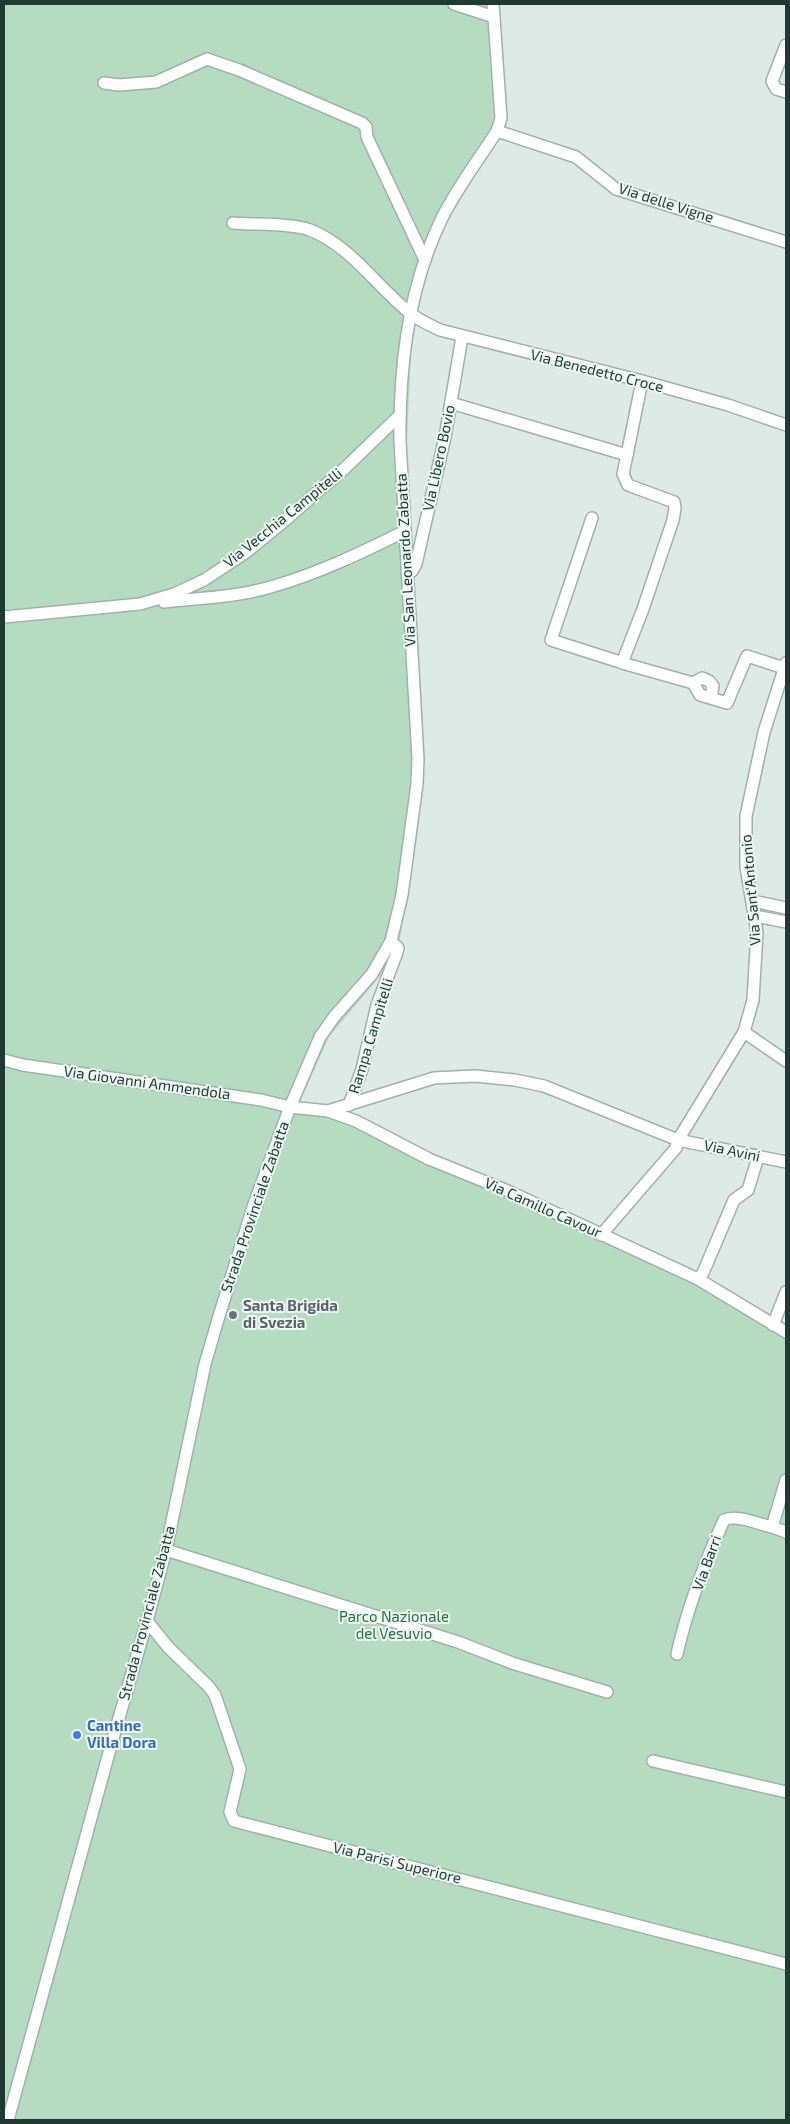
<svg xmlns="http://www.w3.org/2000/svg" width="790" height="2124" viewBox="0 0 790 2124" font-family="'Exo 2',sans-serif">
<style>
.green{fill:#b5dcc1}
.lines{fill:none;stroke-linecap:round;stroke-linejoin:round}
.minor-casing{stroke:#a0b1ac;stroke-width:14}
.minor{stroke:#fff;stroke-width:11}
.worship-dot{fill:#6b7280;stroke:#eef7f2;stroke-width:2}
.shop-dot{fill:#3f7fe0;stroke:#eef7f2;stroke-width:2}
.labels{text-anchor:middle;stroke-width:4;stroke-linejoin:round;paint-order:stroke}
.street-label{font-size:15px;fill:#1f3933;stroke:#eef7f2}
.worship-label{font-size:15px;font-weight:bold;fill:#5b616d;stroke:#eef7f2;text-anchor:start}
.park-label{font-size:15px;fill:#287147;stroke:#eef7f2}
.shop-label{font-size:15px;font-weight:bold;fill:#366cbe;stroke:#eef7f2;text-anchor:start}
</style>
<rect width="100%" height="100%" fill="#ddeae5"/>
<!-- green -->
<path class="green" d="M4 4H497L501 92 507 129 485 158 439 236 417 308 411 353 405 483 423 718 418 808 408 891 397 956 329 1037 300 1102 351 1115 786 1327V2120H4Z"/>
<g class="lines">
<!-- minor casing -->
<g class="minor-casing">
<g id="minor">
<path d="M454 4 494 17"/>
<path d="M786 45 772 81 776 89 786 92"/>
<path d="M104 83 119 85 156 82 207 59 239 70 362 123 366 127 367 137 425 260"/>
<path d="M497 131 576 157 616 189 786 242"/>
<path d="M233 223C253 225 292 223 310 230 351 246 376 286 410 313 418 320 430 325 440 330L642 381 728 405 786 425"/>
<path d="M451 403 627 455 623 474 628 485 674 502 675 508 673 520 643 609 622 663 693 683 702 678 709 681 713 686 711 697"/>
<path d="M627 455 642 381"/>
<path d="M592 518 551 640 620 662"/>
<path d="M407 572 412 571 416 564 445 437 462 337"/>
<path d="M164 602C201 598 239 597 274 586 319 573 363 552 405 531"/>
<path d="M4 617 140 604 174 594 204 580 245 553 283 522 345 468 400 415"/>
<path d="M693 683 700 695 727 703 747 656 784 668"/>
<path d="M753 901 786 908"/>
<path d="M755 916 786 922"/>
<path d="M744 1032 786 1061"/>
<path d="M4 1060 23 1065 261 1100 290 1107 328 1111 356 1121 429 1159 508 1191 698 1279 786 1332"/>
<path d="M349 1105 362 1069 377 1005 396 955 398 948 391 941"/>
<path d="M328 1111 434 1078 475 1076 515 1080 544 1086 678 1140 786 1162"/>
<path d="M601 1235 676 1148 678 1140 744 1032 753 1000 757 932 746 867V816L764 732 786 663"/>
<path d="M698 1279 703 1273 734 1200 748 1190 758 1157"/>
<path d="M773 1325 786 1292"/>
<path d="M786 1480 772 1527 786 1532"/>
<path d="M166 1550 458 1642 512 1663 607 1692"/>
<path d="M147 1621 168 1647 209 1687 215 1695 240 1769 230 1812 234 1821 786 1964"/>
<path d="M677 1654C687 1609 705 1562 724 1520 737 1514 759 1524 772 1527"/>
<path d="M653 1761 786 1792"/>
<path d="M8 2120 110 1749 147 1621 166 1550 205 1364 219 1316 254 1204 290 1107 320 1037 334 1017 372 974 391 941 402 895 417 784 418 759 400 441C399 366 409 286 442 218 457 188 479 159 497 131L501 118 493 4"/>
</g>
</g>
<!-- minor -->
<use href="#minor" class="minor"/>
</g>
<!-- markers -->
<circle class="worship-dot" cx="233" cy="1315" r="5"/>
<circle class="shop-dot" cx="77" cy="1735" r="5"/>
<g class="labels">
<!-- street labels -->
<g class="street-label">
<text transform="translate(666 203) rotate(18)" y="5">Via delle Vigne</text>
<text transform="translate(597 371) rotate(14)" y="5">Via Benedetto Croce</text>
<text transform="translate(439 458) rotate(-78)" y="5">Via Libero Bovio</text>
<text transform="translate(283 518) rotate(-39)" y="5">Via Vecchia Campitelli</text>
<text transform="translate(406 560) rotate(-93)" y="5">Via San Leonardo Zabatta</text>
<text transform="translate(751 890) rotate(-95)" y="5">Via Sant'Antonio</text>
<text transform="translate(371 1036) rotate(-73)" y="5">Rampa Campitelli</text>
<text transform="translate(147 1083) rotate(8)" y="5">Via Giovanni Ammendola</text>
<text transform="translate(732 1151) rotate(12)" y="5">Via Avini</text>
<text transform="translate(255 1207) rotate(-71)" y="5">Strada Provinciale Zabatta</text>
<text transform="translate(543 1208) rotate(24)" y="5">Via Camillo Cavour</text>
<text transform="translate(707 1563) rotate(-70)" y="5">Via Barri</text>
<text transform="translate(147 1613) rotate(-75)" y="5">Strada Provinciale Zabatta</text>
<text transform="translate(397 1863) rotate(14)" y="5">Via Parisi Superiore</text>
</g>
<!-- worship labels -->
<g class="worship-label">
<text x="243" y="1311">Santa Brigida<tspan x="243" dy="17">di Svezia</tspan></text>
</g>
<!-- park labels -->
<g class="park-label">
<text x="394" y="1622">Parco Nazionale<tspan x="394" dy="17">del Vesuvio</tspan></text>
</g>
<!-- shop labels -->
<g class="shop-label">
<text x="87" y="1731">Cantine<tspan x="87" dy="17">Villa Dora</tspan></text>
</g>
</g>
<!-- border -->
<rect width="790" height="2124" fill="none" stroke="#1f3933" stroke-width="10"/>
</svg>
